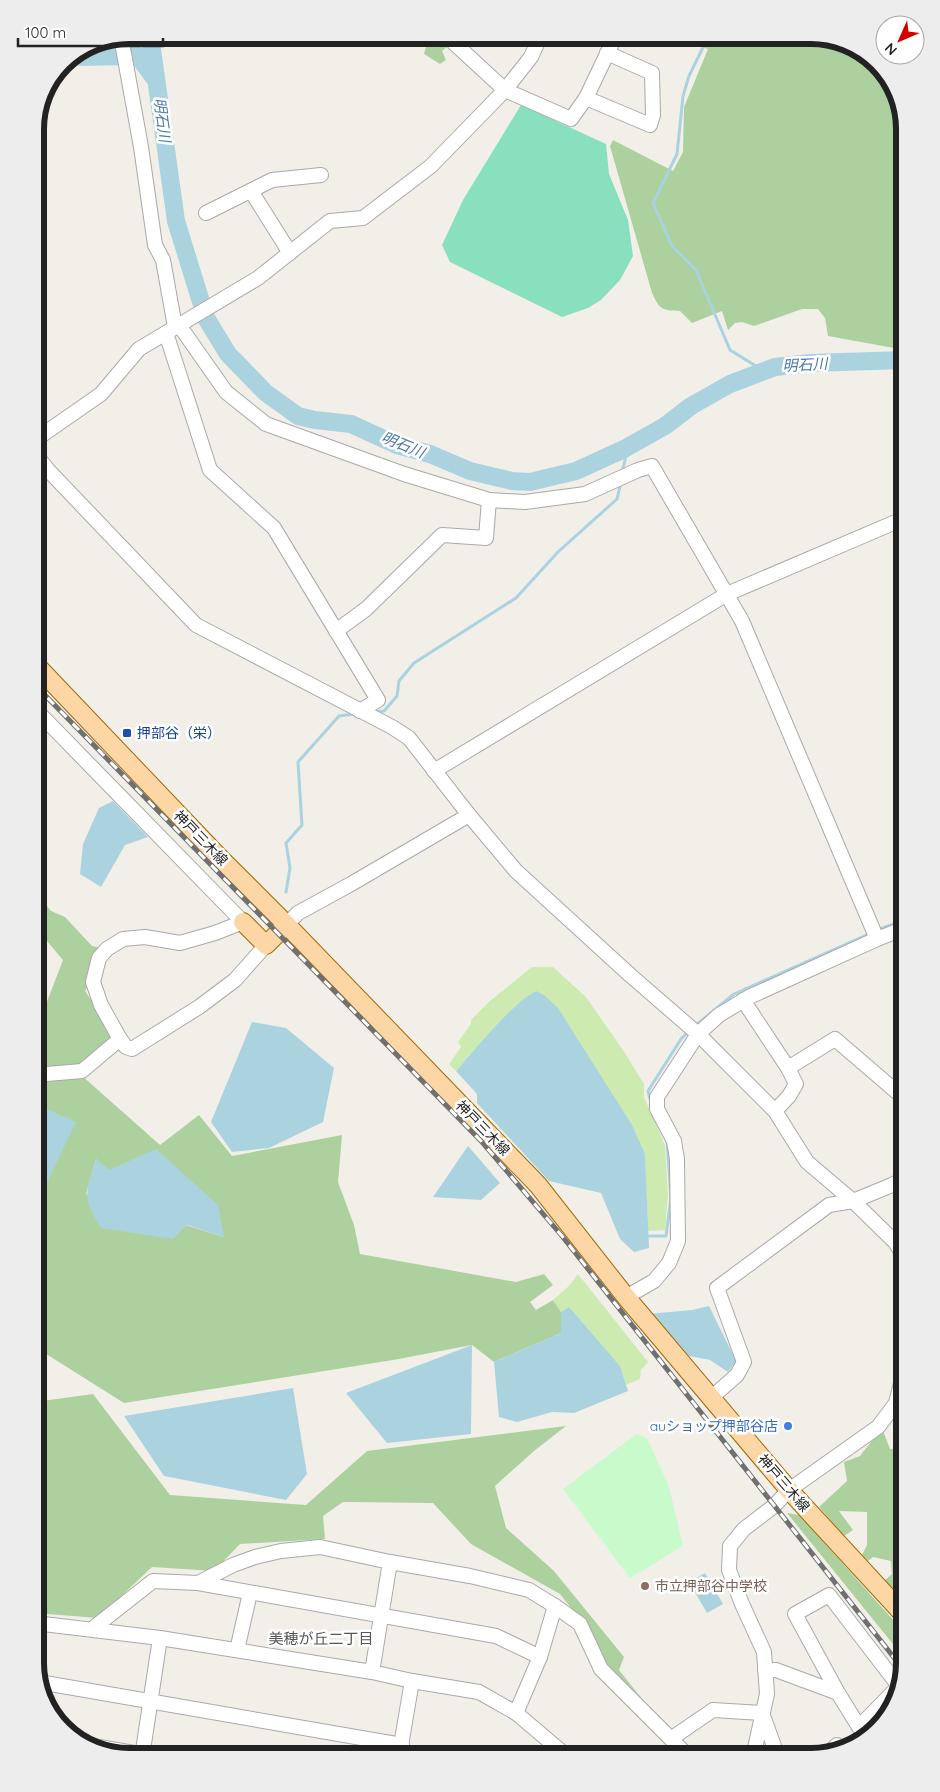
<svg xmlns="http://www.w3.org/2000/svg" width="940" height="1792" viewBox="0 0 940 1792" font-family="Quicksand,'Noto Sans JP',sans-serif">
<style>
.grass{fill:#cdebb0}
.forest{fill:#add19e;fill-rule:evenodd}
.park{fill:#c8facc}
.pitch{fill:#88e0be}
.water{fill:#aad3df}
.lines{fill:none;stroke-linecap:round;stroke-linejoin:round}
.stream{stroke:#aad3df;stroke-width:3}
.river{stroke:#aad3df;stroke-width:18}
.minor-casing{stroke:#a9a9a9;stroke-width:16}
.major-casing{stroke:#a06b00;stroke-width:20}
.minor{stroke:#fff;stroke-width:14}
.major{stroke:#fcd6a4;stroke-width:18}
.rail-casing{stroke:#707070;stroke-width:5}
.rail{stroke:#fff;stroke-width:3;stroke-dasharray:9;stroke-linecap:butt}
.transit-dot{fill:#1a4fb4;stroke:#fff;stroke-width:2}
.shop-dot{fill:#3f7fe0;stroke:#fff;stroke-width:2}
.education-dot{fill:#8d6e63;stroke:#fff;stroke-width:2}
.labels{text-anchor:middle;stroke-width:5;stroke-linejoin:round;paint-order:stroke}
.transit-label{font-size:14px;fill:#164399;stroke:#fff;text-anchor:start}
.street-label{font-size:14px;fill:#222;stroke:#fff}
.shop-label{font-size:14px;fill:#366cbe;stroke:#fff;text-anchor:end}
.education-label{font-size:14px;fill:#785e54;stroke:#fff;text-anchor:start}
.water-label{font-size:15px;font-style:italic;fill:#4a7aab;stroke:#fff}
.neighbourhood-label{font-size:15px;fill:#555;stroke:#fff}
.rim{fill:none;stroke:#222;stroke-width:6}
</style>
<rect width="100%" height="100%" fill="#f2efe9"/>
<!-- grass -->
<g class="grass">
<path d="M532 967H553L586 997 623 1050 644 1084V1097L665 1145 668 1195 665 1230 648 1231 645 1154 536 991C510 1005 477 1049 456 1071L449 1064 461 1047 458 1042 471 1024V1020L490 1001Z"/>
<path d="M578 1274 648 1362 641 1370 640 1379 626 1385 620 1366 569 1308 561 1312 553 1300 569 1286Z"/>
</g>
<!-- forest -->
<g class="forest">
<path d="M429 35H445L452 43 442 51 446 60 440 64 424 54Z"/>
<path d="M659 35H817L868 54 898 93 905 129V350L828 336 825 318 818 309H802L754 326 742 322 735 323 728 330 722 311 692 323 680 311C661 310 660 310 652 293L610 146 613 140 673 171 683 152 684 107 708 49Z"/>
<path d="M35 891 51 911 65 917 92 946 107 949 85 991 102 1016 116 1040 80 1067 46 1066 35 1067V1033L63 960 35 927Z"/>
<path d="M80 1074 160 1145 199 1115 232 1156 342 1135 338 1182 354 1225 360 1254 516 1282 544 1274 553 1285 530 1302 536 1310 553 1300 561 1312V1333L494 1362 472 1345 393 1360 124 1403 35 1347V1207L75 1122 35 1104V1079ZM96 1159 108 1170 224 1237 86 1194Z"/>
<path d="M93 1394 170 1495 306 1505 367 1451 566 1426 534 1451 495 1486 506 1528 554 1571 624 1657 619 1670 658 1719 607 1670 583 1623 560 1594 471 1544 433 1503 343 1502 323 1516 325 1539 240 1544 214 1571 152 1567 98 1618 35 1613V1402Z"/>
<path d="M882 1428 890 1449 905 1448V1546L894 1560 904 1581 892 1590 884 1581 892 1574 891 1561 873 1557 868 1561 862 1555 867 1545V1512L839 1511 853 1530 844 1536 819 1507 847 1481 844 1462 860 1456Z"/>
<path d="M787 1513 799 1515 905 1633V1649L903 1651 905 1659Z"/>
</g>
<!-- park -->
<path class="park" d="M637 1434 647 1438 669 1487 683 1546 630 1578 563 1489Z"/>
<!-- pitch -->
<path class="pitch" d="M521 105 606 144 609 174 628 220 633 256 620 280 601 300 588 308 562 317 450 262 442 245 463 200Z"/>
<!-- water -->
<g class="water">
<path d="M113 801 148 837 125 845 101 887 80 874 83 844 99 808Z"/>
<path d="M536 991 544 995 558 1008 632 1125 645 1154 649 1248 634 1252 620 1239 601 1193 549 1181 477 1103V1094L456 1071C477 1048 510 1005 536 991Z"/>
<path d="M252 1022 286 1028 334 1068 323 1122 269 1148 232 1152 211 1122Z"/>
<path d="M35 1104 76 1122 35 1207Z"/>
<path d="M468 1146 500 1183 481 1200 433 1197Z"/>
<path d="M156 1149 218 1205 224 1237 187 1225 173 1239 101 1228C81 1196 86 1193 96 1159L109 1170Z"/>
<path d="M709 1306 736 1361 728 1372 710 1360 689 1356 648 1314 692 1310Z"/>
<path d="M569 1307 620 1366 628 1391 574 1413 552 1412 517 1422 499 1417 494 1362 561 1333V1312Z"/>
<path d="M472 1345 471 1434 387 1443 346 1393Z"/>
<path d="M293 1388 307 1474 286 1500 164 1476 124 1416Z"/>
<path d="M705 1573 723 1604 707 1613 689 1582Z"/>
</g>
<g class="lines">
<!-- stream -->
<g class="stream">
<path d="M709 35 689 76 683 96 677 154 653 203 672 246 696 270 730 350 764 371"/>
<path d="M622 473 628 447"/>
<path d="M374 712 384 711 397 696 399 681 414 663 516 598 558 552 617 499 621 482"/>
<path d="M286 892 290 868 286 843 302 825 298 762 339 716 355 714"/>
<path d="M877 930 905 920"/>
<path d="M695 1026 734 994 871 933"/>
<path d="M652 1107 648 1091 681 1039 688 1032"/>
<path d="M648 1236H666L671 1198 667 1140"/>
</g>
<!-- river -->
<g class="river">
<path d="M150 35 176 221 206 318 228 354 266 393 298 416 315 420 351 424 397 445 430 454 470 471 512 481 530 482 576 471 624 449 665 426 691 406 730 384 775 367 810 363 905 360"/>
<path d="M70 57 138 56 155 79"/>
</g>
<!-- minor casing -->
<g class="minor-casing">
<g id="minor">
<path d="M460 35 454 43 505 90 571 119 586 98 616 35"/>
<path d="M121 37 141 147 155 245 163 260 175 327"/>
<path d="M586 98 650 125 653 115 652 73 607 53"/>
<path d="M251 191 290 253"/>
<path d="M206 213 272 180 321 175"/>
<path d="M179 325 226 392 266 424 404 474 489 500 525 502 585 494 638 470 652 466 742 621 877 939"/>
<path d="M166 333 210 470 274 528 378 700 360 711"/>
<path d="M35 440 101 394 139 349 258 278 330 221 363 218 431 166 505 90 531 57 541 35"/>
<path d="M35 454 49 471 196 625 392 727 409 738 469 815 516 871 630 975 698 1034 775 1111 807 1162 853 1201 895 1242 905 1258"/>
<path d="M336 631 366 609 442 535 486 538 489 500"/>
<path d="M434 771 727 594 905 518"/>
<path d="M283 928 298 913 351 884 469 815"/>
<path d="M35 957 39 941 35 936"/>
<path d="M743 1000 788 1068 835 1039 905 1099"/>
<path d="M120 1039 126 1047 132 1049 199 1007 235 980 266 945"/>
<path d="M35 1075 82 1071 120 1039 101 1005 93 982 99 958 107 949 123 939 145 937 180 943 215 933 243 922 35 709"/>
<path d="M775 1111 789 1096 796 1084 788 1068"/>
<path d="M626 1297 654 1281 669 1263 678 1241 677 1159 674 1141 657 1109V1097L698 1034 719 1015 749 997 877 939 905 928"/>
<path d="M711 1398 737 1375 744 1362 717 1288 829 1205 853 1201 892 1185 905 1178"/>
<path d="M198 1583 496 1636 540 1657"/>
<path d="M35 1623 160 1638 372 1672 412 1681 479 1692 516 1713 568 1757"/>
<path d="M92 1629 153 1581 198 1583 233 1565 255 1557 281 1551 320 1547 390 1562 470 1576 529 1590 555 1606 580 1624 601 1669 689 1757"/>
<path d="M237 1650 250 1593"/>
<path d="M765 1670H776L838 1693"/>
<path d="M372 1672 390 1562"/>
<path d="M39 1682 402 1745"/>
<path d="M897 1688 859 1727 838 1693 795 1614 829 1595 898 1685"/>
<path d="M516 1713 540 1657 555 1606"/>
<path d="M672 1738 713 1710 762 1713 774 1746V1757"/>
<path d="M87 1745 158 1757"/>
<path d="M829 1753 837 1745 841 1751"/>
<path d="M142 1757 160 1638"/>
<path d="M399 1757 412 1681"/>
<path d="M753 1757 767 1694 764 1652 742 1604 729 1570 730 1546 744 1529 774 1506 789 1490 878 1427 896 1403 905 1367"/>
</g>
</g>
<!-- major casing -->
<g class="major-casing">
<g id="major">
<path d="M35 664 217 855 286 924 538 1185 626 1297 789 1490 905 1616"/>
<path d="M243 922 266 945 283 928"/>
</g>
</g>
<!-- minor -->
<use href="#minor" class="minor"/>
<!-- major -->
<use href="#major" class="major"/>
<!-- rail casing -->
<g class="rail-casing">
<path id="rail" d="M35 685 481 1141 562 1236 903 1669"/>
</g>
<!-- rail -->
<use href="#rail" class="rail"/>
</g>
<!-- markers -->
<rect class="transit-dot" x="122" y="728" width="10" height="10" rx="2.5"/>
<circle class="shop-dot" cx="788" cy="1426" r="5"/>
<circle class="education-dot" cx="645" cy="1586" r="5"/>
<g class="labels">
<!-- transit labels -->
<g class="transit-label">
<text x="137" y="738">押部谷（栄）</text>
</g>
<!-- street labels -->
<g class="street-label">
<text transform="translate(201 838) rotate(46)" y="5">神戸三木線</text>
<text transform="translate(483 1128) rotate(46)" y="5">神戸三木線</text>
<text transform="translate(784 1483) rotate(49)" y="5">神戸三木線</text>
</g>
<!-- shop labels -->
<g class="shop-label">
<text x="778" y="1431">auショップ押部谷店</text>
</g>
<!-- education labels -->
<g class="education-label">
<text x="655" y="1591">市立押部谷中学校</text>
</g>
<!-- water labels -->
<g class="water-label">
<text transform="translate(162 120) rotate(82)" y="5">明石川</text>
<text transform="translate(805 365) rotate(-3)" y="5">明石川</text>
<text transform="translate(403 445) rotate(22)" y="5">明石川</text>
</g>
<!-- neighbourhood labels -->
<g class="neighbourhood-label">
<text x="321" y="1644">美穂が丘二丁目</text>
</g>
</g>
<!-- crop -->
<path d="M0 0H940V1792H0ZM129 44H811A85 85 0 0 1 896 129V1663A85 85 0 0 1 811 1748H129A85 85 0 0 1 44 1663V129A85 85 0 0 1 129 44Z" fill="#ededed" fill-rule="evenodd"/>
<path class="rim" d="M129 44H811A85 85 0 0 1 896 129V1663A85 85 0 0 1 811 1748H129A85 85 0 0 1 44 1663V129A85 85 0 0 1 129 44Z"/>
<!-- north arrow -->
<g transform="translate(900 40) rotate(225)"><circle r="24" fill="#ffffff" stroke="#a7a7a7"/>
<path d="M0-4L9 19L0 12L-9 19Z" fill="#d40000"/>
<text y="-8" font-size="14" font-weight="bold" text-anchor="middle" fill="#222222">N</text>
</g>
<!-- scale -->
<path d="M18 38v8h145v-8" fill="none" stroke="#222222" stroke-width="2.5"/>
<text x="25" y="38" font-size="15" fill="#222222" stroke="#ffffff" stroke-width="4" paint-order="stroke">100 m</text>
</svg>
